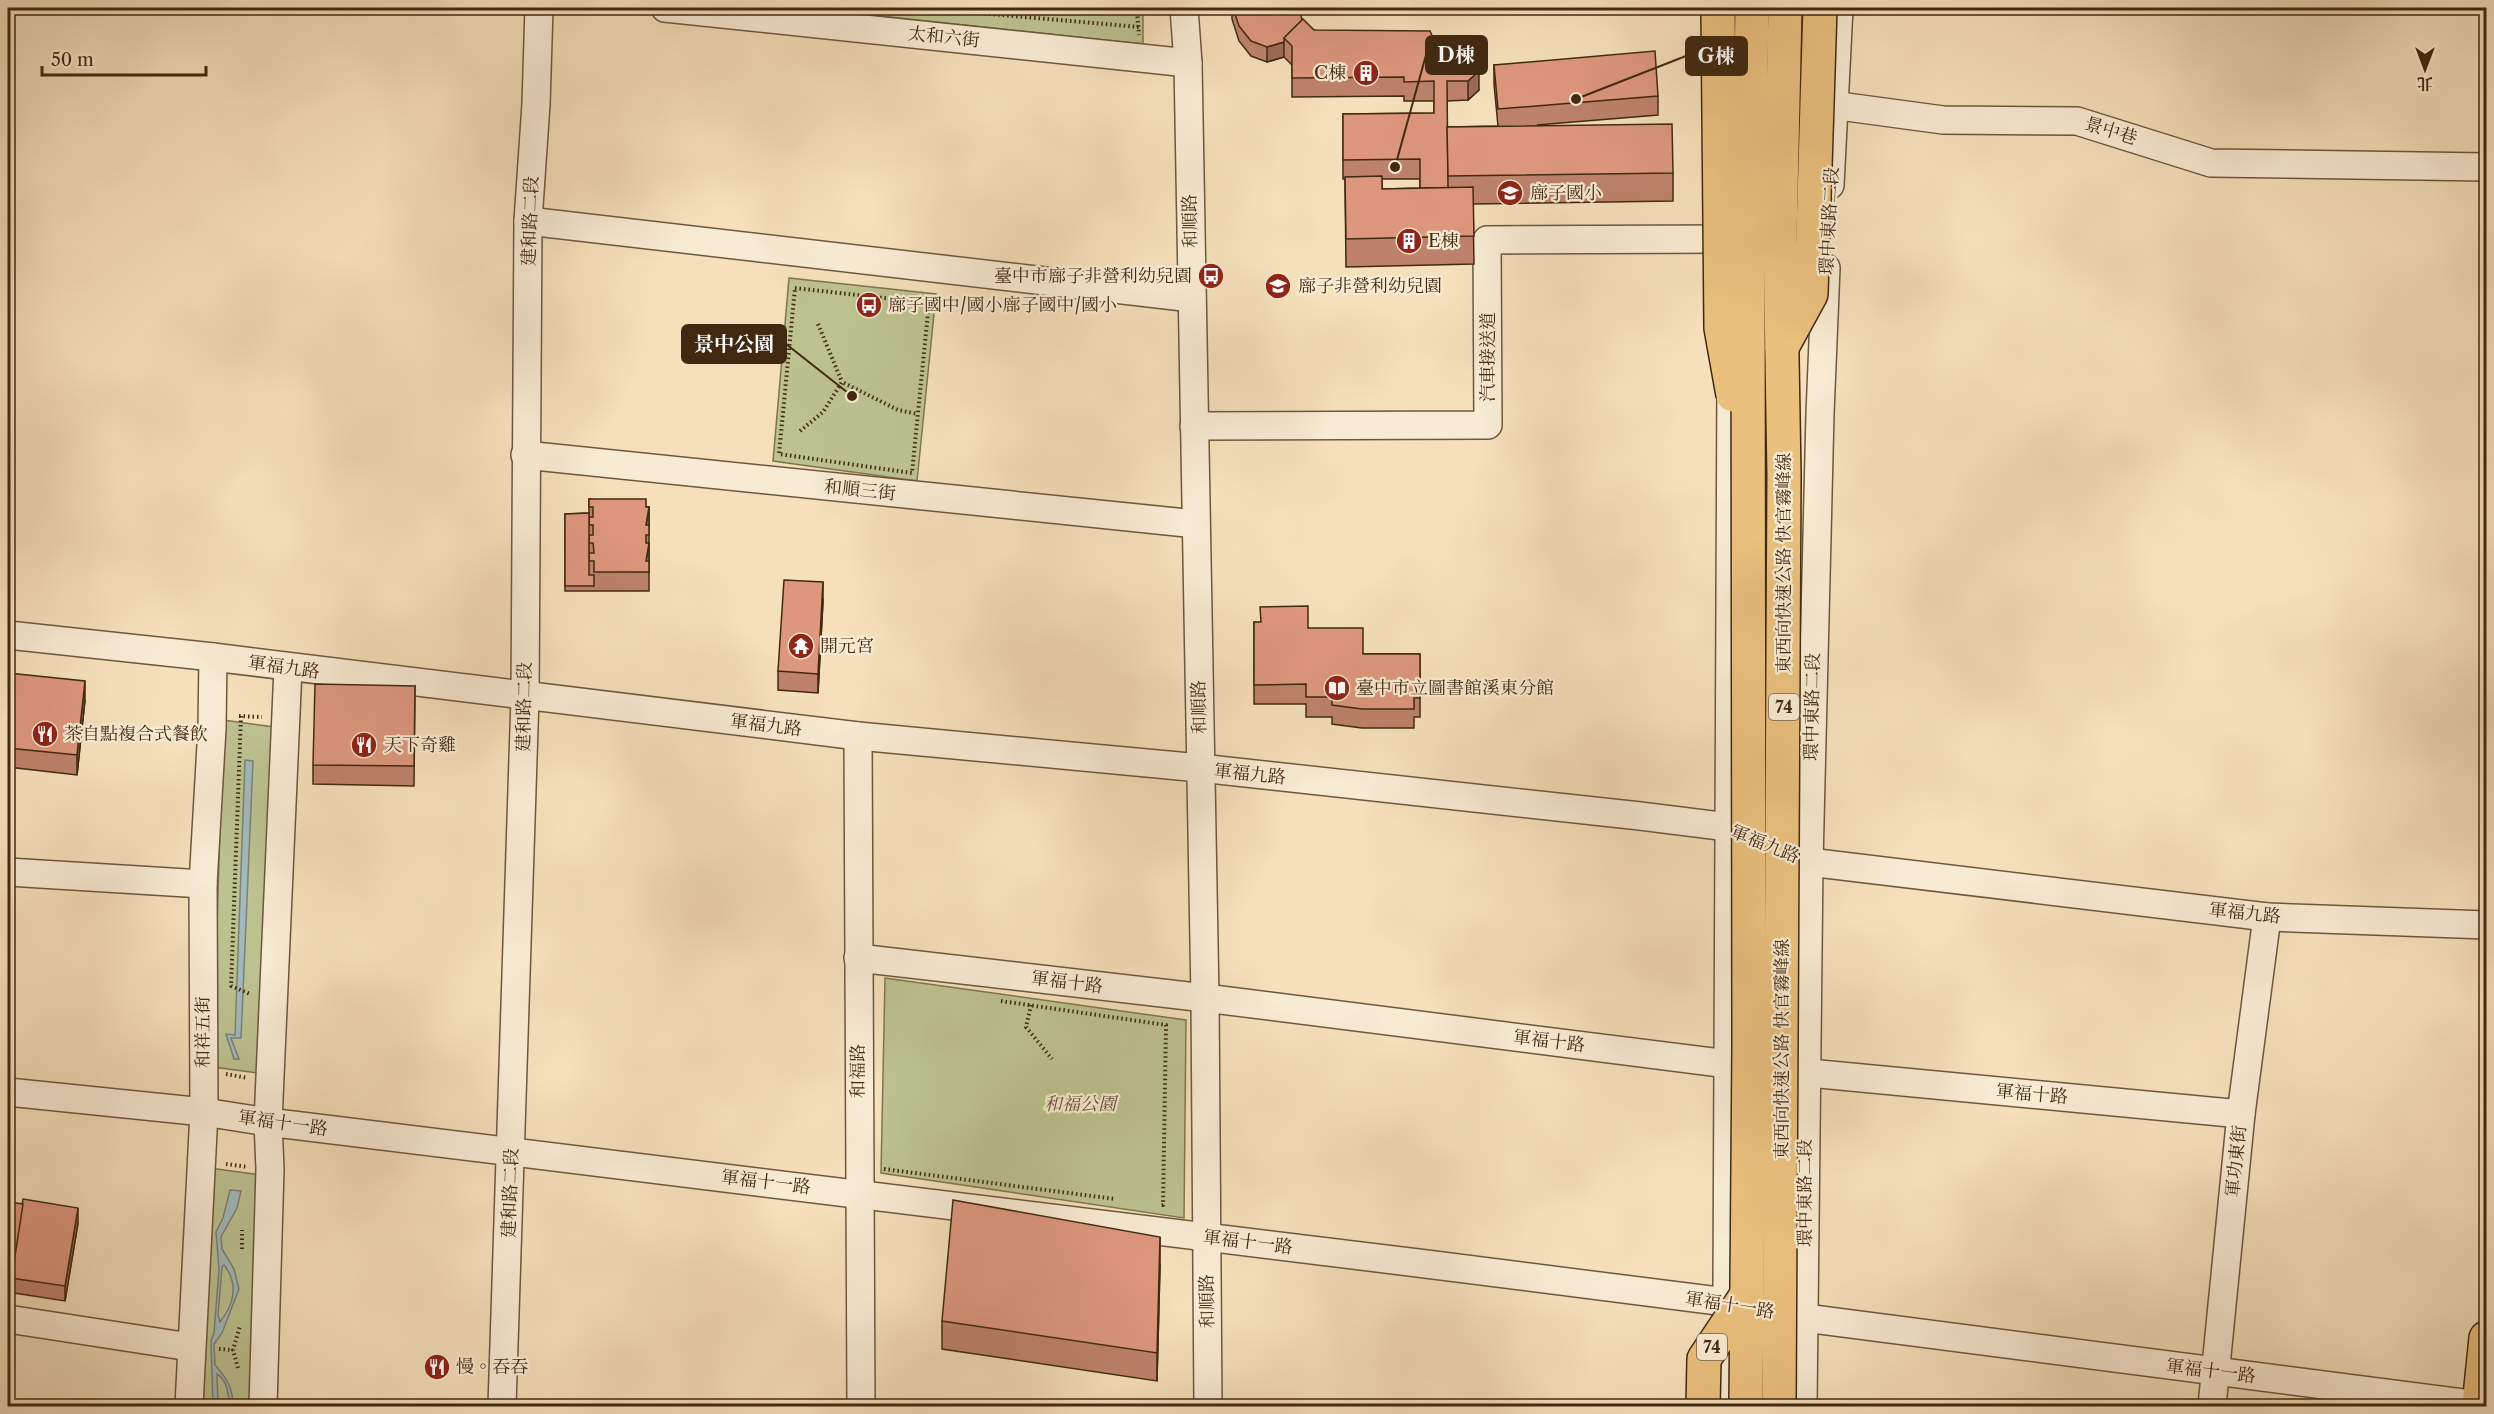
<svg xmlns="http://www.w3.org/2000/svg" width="2494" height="1414" viewBox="0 0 2494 1414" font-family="'Libre Caslon Text','Noto Serif TC',serif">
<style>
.green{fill:#bcc290;stroke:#7e7650;stroke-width:1.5}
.water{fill:#a2babc;stroke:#7b8078;stroke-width:1.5;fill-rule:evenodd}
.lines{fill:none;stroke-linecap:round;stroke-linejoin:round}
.minor-casing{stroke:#6e573c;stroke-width:30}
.major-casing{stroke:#412911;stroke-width:36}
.path{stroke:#412911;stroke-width:4;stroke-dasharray:1.5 3;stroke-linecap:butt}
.minor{stroke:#f8ebd3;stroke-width:27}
.major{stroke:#eac07e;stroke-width:33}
.highway-bridge-casing{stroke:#412911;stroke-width:36;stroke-linecap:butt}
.highway-bridge{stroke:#eac07e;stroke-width:33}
.wall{fill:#be826c;stroke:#412911;stroke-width:1.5;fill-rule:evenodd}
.shaded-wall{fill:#9b6a58;stroke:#412911;stroke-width:1.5}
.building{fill:#dd977d;stroke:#412911;stroke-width:1.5}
.labels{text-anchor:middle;stroke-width:4.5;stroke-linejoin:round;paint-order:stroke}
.shield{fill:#f8ebd3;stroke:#78634b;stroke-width:1.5}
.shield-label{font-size:16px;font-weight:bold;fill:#412911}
.street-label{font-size:18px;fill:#412911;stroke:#f8ebd3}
.poi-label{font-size:18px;fill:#412911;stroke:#f8ebd3;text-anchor:start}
.park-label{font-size:18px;font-style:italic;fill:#604f31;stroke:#f8ebd3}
.leader{fill:none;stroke:#412911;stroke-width:2}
.callout-dot{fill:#412911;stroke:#f8ebd3;stroke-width:2}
.callout{fill:#412911;stroke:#412911;stroke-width:2}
.callout-label{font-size:20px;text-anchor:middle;font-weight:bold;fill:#fff}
</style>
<rect width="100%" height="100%" fill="#f5e0bb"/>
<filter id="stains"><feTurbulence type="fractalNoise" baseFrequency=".00333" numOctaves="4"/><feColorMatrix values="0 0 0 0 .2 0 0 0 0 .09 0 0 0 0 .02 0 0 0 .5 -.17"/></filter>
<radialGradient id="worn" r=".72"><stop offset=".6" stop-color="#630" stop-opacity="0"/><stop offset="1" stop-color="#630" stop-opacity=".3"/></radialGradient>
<!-- green -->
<g class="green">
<path d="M804 8H1096L1143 12V44Z"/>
<path d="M789 278 936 294 917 481 773 461Z"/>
<path d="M223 720 274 727 265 1074 213 1067Z"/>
<path d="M885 978 1186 1020 1184 1218 881 1173Z"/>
<path d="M209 1168 262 1175 256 1406H203Z"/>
</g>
<!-- water -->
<g class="water">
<path d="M245 760 253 761 241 1038H231L239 1059H234L226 1034 235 1035Z"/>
<path d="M230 1190 241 1191 237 1208 221 1237 222 1249 234 1269 239 1289 222 1333 214 1344 215 1365C227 1378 233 1389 233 1406H229C229 1396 227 1380 217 1374L218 1406H213L211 1341 214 1333 219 1270 216 1232 223 1218ZM224 1265C239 1284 234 1305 220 1322L218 1315 222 1267Z"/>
</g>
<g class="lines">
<!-- minor casing -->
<g class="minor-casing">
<g id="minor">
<path d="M665 8 1188 63"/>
<path d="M1184 8 1188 63 1205 998 1208 1406"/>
<path d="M1817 103 1943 120 2077 121 2211 163 2486 167"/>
<path d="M1830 185 1839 8"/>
<path d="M528 221 1192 298"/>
<path d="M1194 426 1488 425 1487 240 1732 239"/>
<path d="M525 455 1196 524"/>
<path d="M8 635 213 657 858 736 1200 768 1640 816 1728 827 1809 862 2267 917 2486 925"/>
<path d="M858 736 861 1406"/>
<path d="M8 872 203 884"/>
<path d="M858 958 1205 998 1744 1066"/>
<path d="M1788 1071 2241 1114"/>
<path d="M8 1092 204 1112 268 1122 1426 1264 1726 1302 1805 1318 2486 1406"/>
<path d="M8 1319 190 1347"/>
<path d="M189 1406 204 1112 203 884 212 728 213 657"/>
<path d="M263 1406 270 1169 268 1122 288 668"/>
<path d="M502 1406 525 697 528 221 536 104 539 8"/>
<path d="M1723 1406 1727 1289 1731 375"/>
<path d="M1803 1406 1809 862 1820 414 1826 268"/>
<path d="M2212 1406 2241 1114 2267 917"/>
</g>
</g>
<!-- major casing -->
<g class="major-casing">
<path id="major" d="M2479 1406 2486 1338"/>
</g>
<!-- path -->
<g class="path">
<path d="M922 8 1139 27"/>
<path d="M1137 12 1139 35"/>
<path d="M795 288 929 303 912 473 779 454Z"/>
<path d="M818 324 842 382"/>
<path d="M800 431 823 412 842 382 898 410 918 414"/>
<path d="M239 716 262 717"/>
<path d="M241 716 231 986 250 994"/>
<path d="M1001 1001 1166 1025 1163 1205H1161"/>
<path d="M1031 1005 1026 1027 1052 1059"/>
<path d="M226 1074 248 1078"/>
<path d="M226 1164 248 1167"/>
<path d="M884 1169 1115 1199"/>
<path d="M242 1249V1230"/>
<path d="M219 1349 233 1350"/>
<path d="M238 1368 233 1350 240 1326"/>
</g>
<!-- minor -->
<use href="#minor" class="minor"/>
<!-- major -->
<use href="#major" class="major"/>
<!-- highway-bridge casing -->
<g class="highway-bridge-casing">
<g id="highway-bridge">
<path d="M1718 8 1721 328 1733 395"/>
<path d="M1782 347 1811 294 1820 8"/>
<path d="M1703 1406 1704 1359 1746 1296"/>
<path d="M1746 1406 1749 1046 1748 266 1752 8"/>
<path d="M1779 1406 1784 475 1780 239 1785 8"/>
</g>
</g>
<!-- highway-bridge -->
<use href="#highway-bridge" class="highway-bridge"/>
</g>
<!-- wall -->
<g class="wall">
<path d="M1232 8H1299L1302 20 1314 30 1443 60 1479 90 1468 100 1447 101V127L1498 126 1494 84V65L1658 96V115L1537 125 1673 173V201L1473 204 1474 264 1346 267 1345 179H1343V114L1434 113V101H1404V96L1292 97V65L1284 57 1267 62 1251 56 1239 41 1232 19ZM1382 179H1420V188L1382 189Z"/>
<path d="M589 499 649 507V591H565V514L589 513Z"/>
<path d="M823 601 818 693 778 690V671Z"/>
<path d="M1254 622 1308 628 1363 654H1420V717H1414V728H1362L1332 724V717H1306V704H1254Z"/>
<path d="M8 673 85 700 77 775 8 767Z"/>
<path d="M415 686 414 786 313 784V765Z"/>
<path d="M8 1202 78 1223 65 1301 8 1292Z"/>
<path d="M1160 1265 1157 1381 942 1349V1321Z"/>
</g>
<!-- shaded-wall -->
<g class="shaded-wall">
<path d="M1284 42V57L1267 62V47Z"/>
<path d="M1479 71V90L1468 100V81Z"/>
<path d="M649 507V526L646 525Z"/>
<path d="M649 543V563L646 561Z"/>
<path d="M823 582V601L818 693V674Z"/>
<path d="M85 681V700L77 775V755Z"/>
<path d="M78 1208V1223L65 1301V1286Z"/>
<path d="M1160 1237V1265L1157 1381V1353Z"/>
</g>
<!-- building -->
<g class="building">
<path d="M1233 8H1299L1302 20 1284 38V42L1267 47 1251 41 1239 26Z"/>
<path d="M1303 19 1314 30 1430 31 1443 60H1468L1479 71 1468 81H1447L1448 188H1420V159L1343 160V114L1434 113V81L1404 82V77L1292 78V46L1284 38Z"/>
<path d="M1655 51 1658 96 1498 109 1494 65Z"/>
<path d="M1672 124 1673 173 1448 176 1447 127Z"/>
<path d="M1382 176V189L1473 187 1474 236 1346 239 1345 177Z"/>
<path d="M589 499H646V507H649L646 525H649V535H646V543H649L646 561H649V572H594V561H589V553H594L593 543H589V535H593V525H589V517H593V507H589Z"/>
<path d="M589 513V575H594V586H565V514Z"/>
<path d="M784 580 823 582 818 674 778 671Z"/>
<path d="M1308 606V628H1363V654H1420V698H1414V709H1362L1332 705V697H1306V684L1254 685V622H1261L1260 607Z"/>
<path d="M8 673 85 681 77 755 8 748Z"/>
<path d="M315 684 415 686 414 766 313 765Z"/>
<path d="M23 1199 78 1208 65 1286 11 1278Z"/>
<path d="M953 1200 1160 1237 1157 1353 942 1321Z"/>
<path d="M8 1202 23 1204 11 1282H8Z"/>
</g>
<!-- icons -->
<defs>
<g id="building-disc" transform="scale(1.35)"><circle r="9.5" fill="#8f2418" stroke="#f8ebd3"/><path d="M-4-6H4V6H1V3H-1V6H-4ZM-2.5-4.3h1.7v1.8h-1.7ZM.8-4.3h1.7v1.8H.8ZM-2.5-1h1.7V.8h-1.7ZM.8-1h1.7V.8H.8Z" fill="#fff"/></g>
<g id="school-disc" transform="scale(1.35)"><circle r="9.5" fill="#8f2418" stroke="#f8ebd3"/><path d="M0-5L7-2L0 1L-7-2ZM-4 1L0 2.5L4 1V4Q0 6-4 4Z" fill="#fff"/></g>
<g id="bus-disc" transform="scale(1.35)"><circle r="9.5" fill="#8f2418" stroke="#f8ebd3"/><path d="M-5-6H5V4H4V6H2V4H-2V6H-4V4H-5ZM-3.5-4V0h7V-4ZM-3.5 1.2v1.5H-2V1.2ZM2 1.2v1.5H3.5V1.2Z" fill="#fff"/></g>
<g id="temple-disc" transform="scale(1.35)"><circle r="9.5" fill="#8f2418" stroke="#f8ebd3"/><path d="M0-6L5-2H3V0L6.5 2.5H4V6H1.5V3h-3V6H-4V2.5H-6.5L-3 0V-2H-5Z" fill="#fff"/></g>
<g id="library-disc" transform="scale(1.35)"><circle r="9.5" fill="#8f2418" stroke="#f8ebd3"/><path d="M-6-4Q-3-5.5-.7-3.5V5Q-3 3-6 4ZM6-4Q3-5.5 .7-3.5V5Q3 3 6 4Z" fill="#fff"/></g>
<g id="restaurant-disc" transform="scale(1.35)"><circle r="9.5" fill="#8f2418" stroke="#f8ebd3"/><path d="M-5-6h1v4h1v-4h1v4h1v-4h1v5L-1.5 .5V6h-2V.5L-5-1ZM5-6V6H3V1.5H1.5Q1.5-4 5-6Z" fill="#fff"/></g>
</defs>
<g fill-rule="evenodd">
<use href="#building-disc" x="1366" y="73"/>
<use href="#school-disc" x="1510" y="193"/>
<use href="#building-disc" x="1409" y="241"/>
<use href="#bus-disc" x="1211" y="276"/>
<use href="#school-disc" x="1278" y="286"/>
<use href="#bus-disc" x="869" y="305"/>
<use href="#temple-disc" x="801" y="646"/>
<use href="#library-disc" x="1337" y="688"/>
<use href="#restaurant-disc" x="45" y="734"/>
<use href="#restaurant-disc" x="364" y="745"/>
<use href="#restaurant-disc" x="437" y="1367"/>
</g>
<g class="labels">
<!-- shield labels -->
<g class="shield">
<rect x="1769" y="694" width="30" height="26" rx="4.5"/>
<rect x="1697" y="1334" width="30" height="26" rx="4.5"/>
</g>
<g class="shield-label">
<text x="1784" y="713">74</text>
<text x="1712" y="1353">74</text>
</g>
<!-- street labels -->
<g class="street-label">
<text transform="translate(944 37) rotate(6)" y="6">太和六街</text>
<text transform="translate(2111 131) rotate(17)" y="6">景中巷</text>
<text transform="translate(530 221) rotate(-88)" y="6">建和路二段</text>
<text transform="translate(1190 221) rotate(-91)" y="6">和順路</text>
<text transform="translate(1829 221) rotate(-87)" y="6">環中東路二段</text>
<text transform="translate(1488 357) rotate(-90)" y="6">汽車接送道</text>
<text transform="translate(860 490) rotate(6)" y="6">和順三街</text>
<text transform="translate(1784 563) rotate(-90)" y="6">東西向快速公路 快官霧峰線</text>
<text transform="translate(284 667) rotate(8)" y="6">軍福九路</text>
<text transform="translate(524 707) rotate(-89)" y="6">建和路二段</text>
<text transform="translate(1199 707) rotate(-91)" y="6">和順路</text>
<text transform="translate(1812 707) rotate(-89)" y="6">環中東路二段</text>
<text transform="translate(766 725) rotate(7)" y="6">軍福九路</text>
<text transform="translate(1250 774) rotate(6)" y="6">軍福九路</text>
<text transform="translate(1765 844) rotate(22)" y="6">軍福九路</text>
<text transform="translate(2245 913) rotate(6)" y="6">軍福九路</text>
<text transform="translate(1067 982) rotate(7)" y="6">軍福十路</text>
<text transform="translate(203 1032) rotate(-90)" y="6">和祥五街</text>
<text transform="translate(1549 1041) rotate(7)" y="6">軍福十路</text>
<text transform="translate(1782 1049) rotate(-90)" y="6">東西向快速公路 快官霧峰線</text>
<text transform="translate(858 1071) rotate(-90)" y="6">和福路</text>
<text transform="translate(2032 1094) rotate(5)" y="6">軍福十路</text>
<text transform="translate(283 1123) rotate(8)" y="6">軍福十一路</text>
<text transform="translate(2236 1161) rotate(-84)" y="6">軍功東街</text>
<text transform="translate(766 1182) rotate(7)" y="6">軍福十一路</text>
<text transform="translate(510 1193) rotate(-88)" y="6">建和路二段</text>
<text transform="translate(1805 1193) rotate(-90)" y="6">環中東路二段</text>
<text transform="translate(1248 1242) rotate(7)" y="6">軍福十一路</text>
<text transform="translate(1207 1301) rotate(-91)" y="6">和順路</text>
<text transform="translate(1730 1305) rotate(9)" y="6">軍福十一路</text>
<text transform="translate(2211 1371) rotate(7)" y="6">軍福十一路</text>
</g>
<!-- poi labels -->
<g class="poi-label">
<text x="1346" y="79" text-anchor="end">C棟</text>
<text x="1530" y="199">廍子國小</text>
<text x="1428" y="247">E棟</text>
<text x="1192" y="282" text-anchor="end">臺中市廍子非營利幼兒園</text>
<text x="1298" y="292">廍子非營利幼兒園</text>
<text x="888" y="311">廍子國中/國小廍子國中/國小</text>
<text x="820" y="652">開元宮</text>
<text x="1356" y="694">臺中市立圖書館溪東分館</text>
<text x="64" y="740">茶自點複合式餐飲</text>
<text x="384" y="751">天下奇雞</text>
<text x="456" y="1373">慢。吞吞</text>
</g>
<!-- park labels -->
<g class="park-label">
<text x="1080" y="1110">和福公園</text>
</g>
</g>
<!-- callouts -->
<path class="leader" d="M1395 167L1426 55M1576 99L1686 56M852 396L786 344"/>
<g class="callout-dot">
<circle cx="1395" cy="167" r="6"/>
<circle cx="1576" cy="99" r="6"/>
<circle cx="852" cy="396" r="6"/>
</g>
<g class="callout">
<rect x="1426" y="36" width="61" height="38" rx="6"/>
<rect x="1686" y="37" width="61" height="38" rx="6"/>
<rect x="682" y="325" width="104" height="38" rx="6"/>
</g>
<g class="callout-label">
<text x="1456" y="62">D棟</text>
<text x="1716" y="63">G棟</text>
<text x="734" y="351">景中公園</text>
</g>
<!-- margin -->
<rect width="2494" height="1414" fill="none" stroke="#f5e0bb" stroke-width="30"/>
<rect x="9" y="9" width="2476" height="1396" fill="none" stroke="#412911" stroke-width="3"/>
<rect x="15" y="15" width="2464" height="1384" fill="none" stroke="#412911" stroke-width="1.5"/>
<!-- north arrow -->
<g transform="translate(2425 69) rotate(180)" stroke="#f8ebd3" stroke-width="4.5" paint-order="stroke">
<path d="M0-4.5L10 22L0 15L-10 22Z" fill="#412911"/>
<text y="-9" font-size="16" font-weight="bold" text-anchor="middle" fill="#412911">北</text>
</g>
<!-- scale -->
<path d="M42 66v9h164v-9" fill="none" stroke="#412911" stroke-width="3"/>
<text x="51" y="66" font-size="18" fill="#412911" stroke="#f8ebd3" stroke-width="4.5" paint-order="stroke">50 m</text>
<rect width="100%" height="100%" filter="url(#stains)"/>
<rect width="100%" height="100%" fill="url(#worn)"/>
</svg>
